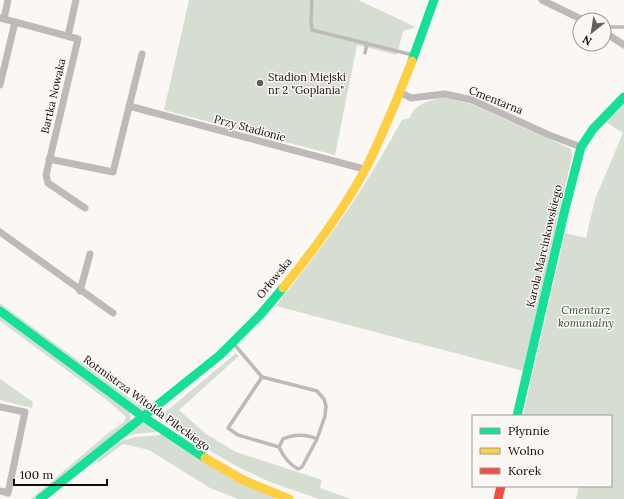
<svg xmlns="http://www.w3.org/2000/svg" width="624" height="499" viewBox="0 0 624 499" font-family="Lora,serif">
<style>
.green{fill:#d6ded2}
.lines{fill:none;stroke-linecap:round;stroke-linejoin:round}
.lane{stroke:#bdbab9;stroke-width:3.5}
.street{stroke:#bdbab9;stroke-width:7}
.fast{stroke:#16e098;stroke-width:9}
.slow{stroke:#ffcf43;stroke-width:9}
.jam{stroke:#f24e42;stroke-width:9}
.poi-dot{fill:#645e5b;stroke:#fbf7f4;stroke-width:1.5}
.labels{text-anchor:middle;stroke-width:3;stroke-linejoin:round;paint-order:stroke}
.poi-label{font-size:11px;fill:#140c08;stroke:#fbf7f4;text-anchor:start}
.street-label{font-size:11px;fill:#140c08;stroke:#fbf7f4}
.park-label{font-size:11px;font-style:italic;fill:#33572d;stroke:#fbf7f4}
</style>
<rect width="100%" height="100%" fill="#faf7f5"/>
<!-- green -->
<g class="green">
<path d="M189 0H358L416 27 403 31 397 55 357 45 335 155 164 110Z"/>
<path d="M444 98 451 99 473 105 571 149 572 156 523 371 276 306C298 278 320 250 340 221 363 189 383 154 402 120L410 118C413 105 431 99 444 98Z"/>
<path d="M624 104V499H576L579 486H611V416H523L565 233 586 238 595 199 623 133 606 122Z"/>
<path d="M0 303 143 408H146V410H142L0 307Z"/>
<path d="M0 315 130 412 131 421 36 499H31L107 434 124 422 126 417 107 400 0 321Z"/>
<path d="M236 353 239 356 179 410 206 434 236 452 322 480 320 488 351 499H319L270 482 238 467 207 449 164 418 162 415Z"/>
<path d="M0 379 33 402 32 408 0 400Z"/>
<path d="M139 424H147L157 431V432L135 434 121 439Z"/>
<path d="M161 433 277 499H238L210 488 149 450 123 444 98 463 96 461 121 441 135 437 160 435Z"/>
</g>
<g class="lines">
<!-- lane -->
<g class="lane">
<path d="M312 0 311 19 312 30 413 55"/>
<path d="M604 27H624"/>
<path d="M365 53 367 43"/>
<path d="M234 344 262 377 317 391 324 399 326 406 325 416 317 439C307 434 293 434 283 439L279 447C283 456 289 464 298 469L302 467 317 439"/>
<path d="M262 377 228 428 238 435 279 447"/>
</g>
<!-- street -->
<g class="street">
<path d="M542 0 583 20"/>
<path d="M0 18 78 39 46 175 48 183 85 208"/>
<path d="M4 19 8 0"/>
<path d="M604 32 624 45"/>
<path d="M68 36 76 0"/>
<path d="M0 85 15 22"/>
<path d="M400 92 411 98 445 94 472 100 549 135 581 147"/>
<path d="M129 106 364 169"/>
<path d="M49 159 113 172 142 54"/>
<path d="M0 232 113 313"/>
<path d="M80 291 90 254"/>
<path d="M0 407 25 412 8 493 0 491"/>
</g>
<!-- fast -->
<g class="fast">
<path d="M412 61 434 0"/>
<path d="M0 311 142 416 205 458"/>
<path d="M517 416 565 209 581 147 593 129 624 97"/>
<path d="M40 499 220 355 261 314 283 288"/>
</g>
<!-- slow -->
<g class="slow">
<path d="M283 288C313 251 343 211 366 168 383 134 398 97 412 61"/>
<path d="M205 458 243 480 289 499"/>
</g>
<!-- jam -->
<path class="jam" d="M498 499 501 486"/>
</g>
<!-- markers -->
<circle class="poi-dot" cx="260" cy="83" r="4"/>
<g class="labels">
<!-- poi labels -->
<g class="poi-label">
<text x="268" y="81">Stadion Miejski<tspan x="268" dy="13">nr 2 "Goplania"</tspan></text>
</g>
<!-- street labels -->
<g class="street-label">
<text transform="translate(53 96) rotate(-77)" y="4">Bartka Nowaka</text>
<text transform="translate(496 100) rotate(22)" y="4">Cmentarna</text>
<text transform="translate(250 128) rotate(15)" y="4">Przy Stadionie</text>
<text transform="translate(544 246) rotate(-77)" y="4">Karola Marcinkowskiego</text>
<text transform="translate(274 278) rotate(-51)" y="4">Orłowska</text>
<text transform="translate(147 403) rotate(36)" y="4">Rotmistrza Witolda Pileckiego</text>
</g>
<!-- park labels -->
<g class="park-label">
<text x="586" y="314">Cmentarz<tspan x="586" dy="13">komunalny</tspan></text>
</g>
</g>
<!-- legend -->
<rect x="472" y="415" width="140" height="72" fill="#fbf7f4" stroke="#9f9996"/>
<rect x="480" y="428" width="20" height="6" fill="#16e098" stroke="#9f9996"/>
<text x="508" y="435" font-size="12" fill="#140c08">Płynnie</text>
<rect x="480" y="448" width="20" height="6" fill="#ffcf43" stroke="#9f9996"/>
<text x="508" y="455" font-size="12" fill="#140c08">Wolno</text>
<rect x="480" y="468" width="20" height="6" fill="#f24e42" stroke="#9f9996"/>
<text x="508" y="475" font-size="12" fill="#140c08">Korek</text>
<!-- north arrow -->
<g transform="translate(592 32) rotate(210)"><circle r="19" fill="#fbf7f4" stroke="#9f9996"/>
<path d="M0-3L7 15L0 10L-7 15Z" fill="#645e5b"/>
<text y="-6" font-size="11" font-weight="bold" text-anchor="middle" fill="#140c08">N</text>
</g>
<!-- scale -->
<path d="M14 479v6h93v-6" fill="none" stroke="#140c08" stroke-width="2"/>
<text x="20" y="479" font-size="12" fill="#140c08" stroke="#fbf7f4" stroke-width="3" paint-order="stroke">100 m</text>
</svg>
